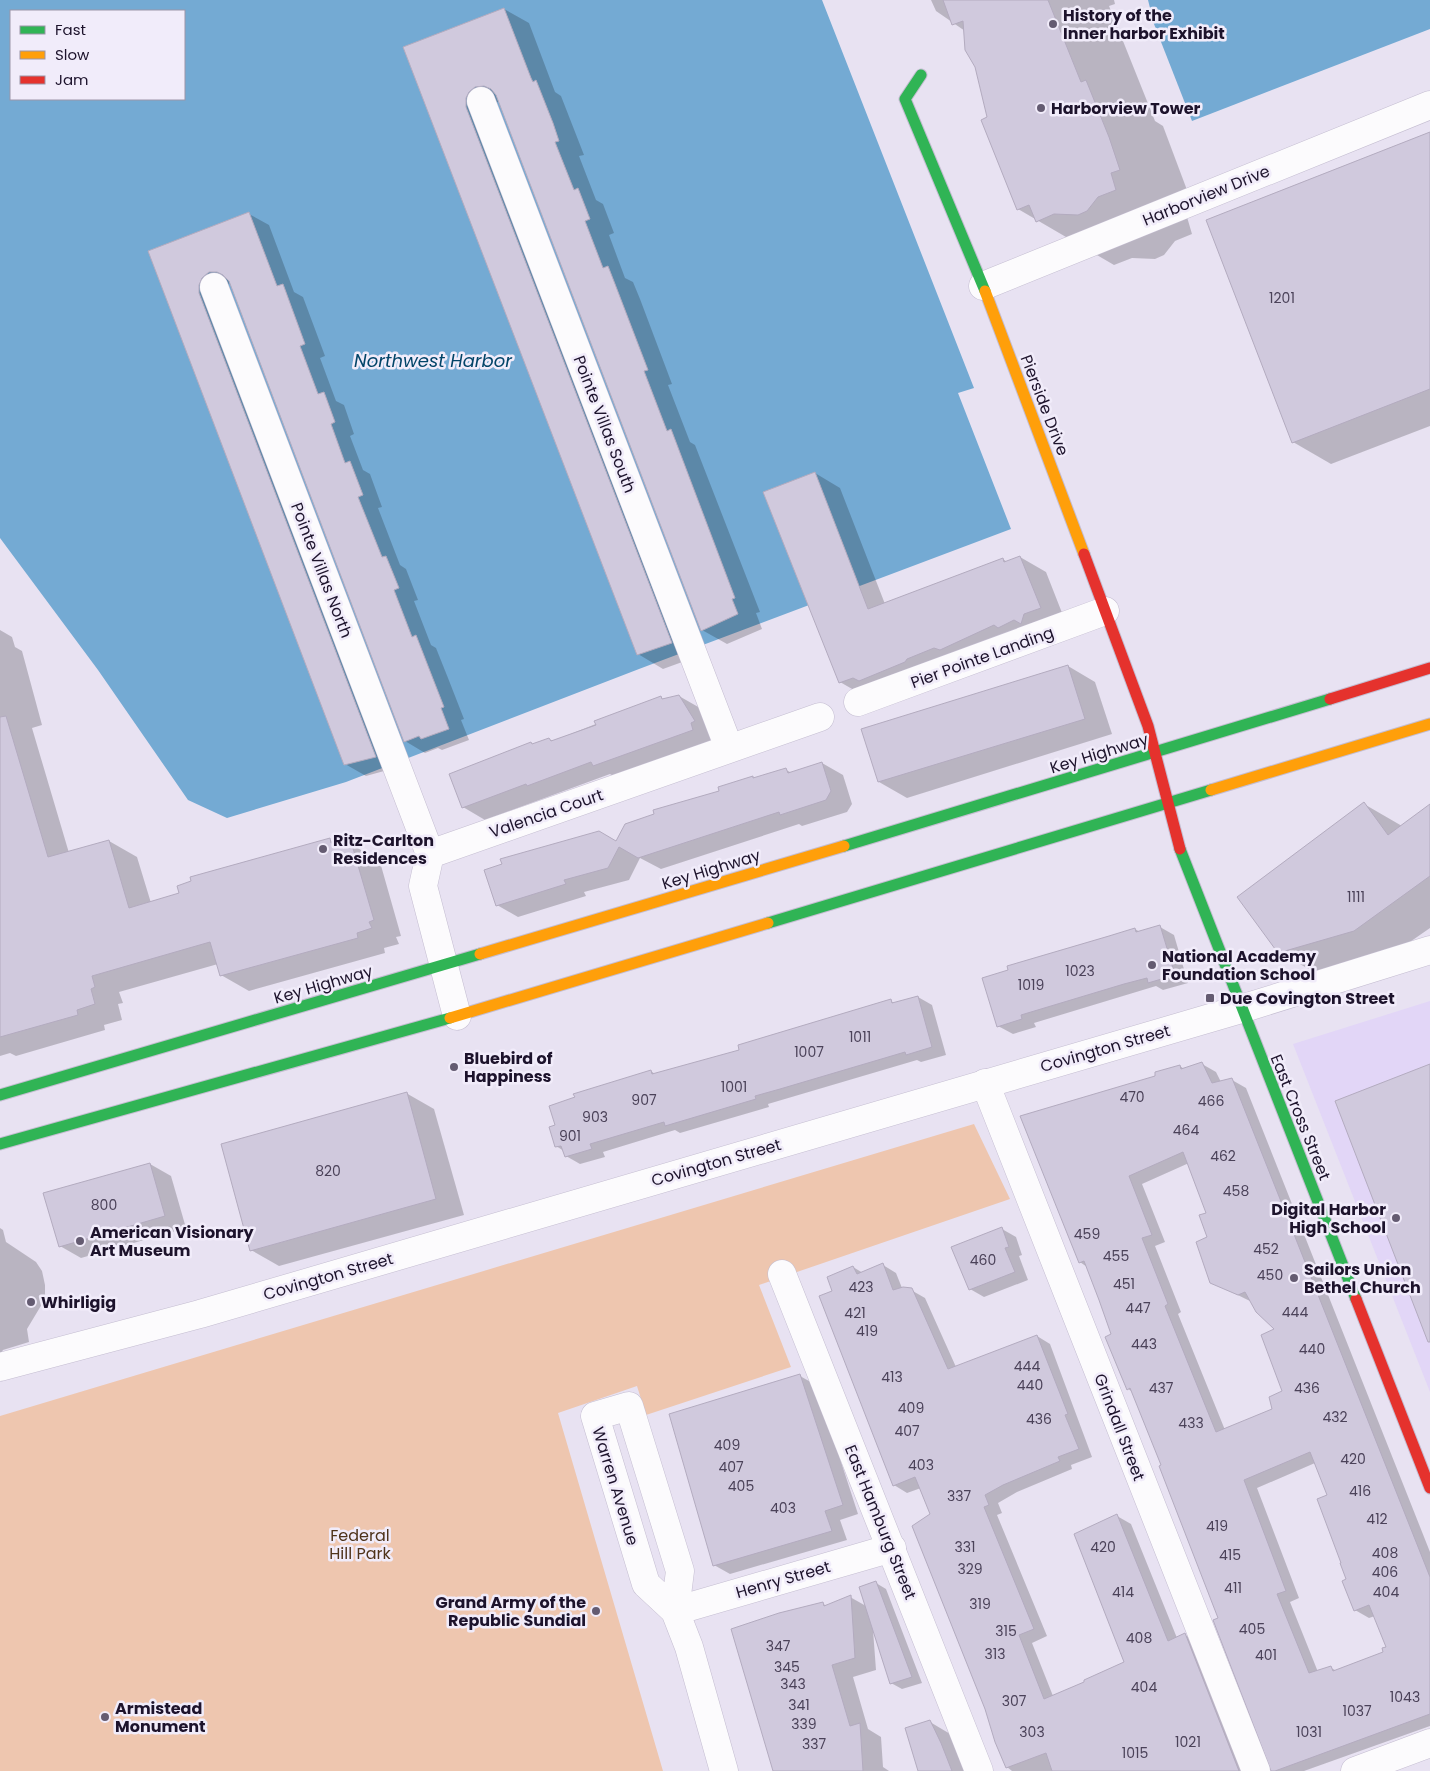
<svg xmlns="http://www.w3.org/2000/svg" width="1430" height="1771" viewBox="0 0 1430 1771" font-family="Poppins,sans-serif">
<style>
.built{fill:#e2d6f7}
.green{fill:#eec6af}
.water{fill:#74aad3;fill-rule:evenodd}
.shadow{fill:#0003;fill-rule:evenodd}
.building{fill:#d0c9dd;stroke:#b3abbf;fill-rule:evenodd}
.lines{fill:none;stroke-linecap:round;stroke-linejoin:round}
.street-casing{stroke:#c4bdd1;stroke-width:29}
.fast-casing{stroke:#c4bdd1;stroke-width:13}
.slow-casing{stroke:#c4bdd1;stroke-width:13}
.jam-casing{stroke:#c4bdd1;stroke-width:13}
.street{stroke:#fcfbfd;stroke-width:28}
.fast{stroke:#30b455;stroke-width:11}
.slow{stroke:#ff9f0a;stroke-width:11}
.jam{stroke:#e5322d;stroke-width:11}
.poi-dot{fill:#645b71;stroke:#f1ecfa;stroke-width:2}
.labels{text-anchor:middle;stroke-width:5;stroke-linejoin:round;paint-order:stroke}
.number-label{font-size:14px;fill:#4b4259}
.poi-label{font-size:16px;font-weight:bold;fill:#1d132c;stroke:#f1ecfa;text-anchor:start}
.street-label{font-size:16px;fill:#1d132c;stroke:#f1ecfa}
.park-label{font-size:16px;fill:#4f331a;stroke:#f1ecfa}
.water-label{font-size:18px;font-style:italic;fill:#024468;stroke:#f1ecfa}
</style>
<rect width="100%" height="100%" fill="#e8e2f2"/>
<!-- built -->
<path class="built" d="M1430 1001V1392L1293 1044Z"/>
<!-- green -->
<path class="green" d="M974 1124 1010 1199 759 1285 791 1367 646 1415 637 1386 558 1413 663 1771H0V1416Z"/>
<!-- water -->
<g class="water">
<path d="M0 0H822L974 388 958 393 1011 529 639 669 346 782 227 818 188 800 98 670 0 538ZM11 11H184V99H11Z"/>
<path d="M1148 0H1430V29L1192 121 1154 24Z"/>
</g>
<!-- shadow -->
<g class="shadow">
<path d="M931 0H1114L1115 4 1109 6 1155 121 1163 126 1196 214 1187 217 1192 234 1175 241 1164 255 1155 259 1132 258 1114 265 1018 209 965 31 936 11Z"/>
<path d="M504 9 529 23 555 92 561 96 584 155 579 156 596 200 603 204 614 233 609 235 625 278 633 282 640 299 672 384 668 385 690 442 695 445 760 612 756 613 762 629 727 644 702 630 499 101 493 106 696 657 663 669 638 654 404 48Z"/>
<path d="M1430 133V426L1331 464 1293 442Z"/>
<path d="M249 214 269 225 294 292 303 297 325 356 320 358 336 401 344 405 354 434 350 436 363 470 370 474 382 507 378 508 400 565 406 569 418 600 414 601 431 645 436 648 448 678 464 719 461 720 469 740 442 750 438 748 425 753 405 741 230 283 222 289 395 768 366 776 345 764 149 251Z"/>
<path d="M815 473 840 488 885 604 1003 559 1007 562 1020 557 1046 572 1066 623 866 697 840 682Z"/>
<path d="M0 630 12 637 15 647 22 651 42 725 32 728 69 853 109 841 137 857 151 903 180 894 329 840 335 843 345 840 380 862 401 936 396 937 399 944 384 948 385 953 249 991 221 975 218 964 119 992 123 1003 118 1004 122 1020 104 1025 105 1030 16 1056 10 1053 0 1056Z"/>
<path d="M1068 666 1095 682 1112 734 907 798 879 782Z"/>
<path d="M679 696 700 708 714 742 615 777 610 774 485 820 463 807 531 743 534 745 549 739 553 741 661 698 664 700Z"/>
<path d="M822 763 843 775 852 804 847 812 802 826 799 824 661 869 640 858 629 880 584 892 586 896 518 917 497 905 617 842 753 777 755 779 786 770 792 773Z"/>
<path d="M1364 804 1402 826 1430 810V928L1394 953 1319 975 1279 952Z"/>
<path d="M1160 927 1174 935 1188 983 1163 990 1156 986 1034 1023 1036 1027 1013 1034 998 1026 1135 929 1140 932Z"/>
<path d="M918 997 932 1005 946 1055 921 1062 917 1060 768 1104 769 1107 680 1133 675 1130 603 1152 605 1157 580 1164 566 1156 564 1151 556 1146 651 1071 656 1075 740 1051 890 1001 896 1004Z"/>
<path d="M1202 1064 1216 1072 1221 1082 1232 1080 1246 1088 1430 1552V1726L1304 1771H1276L1272 1769 1220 1618 1163 1465 1133 1392 1128 1389 1113 1335 1087 1267 1080 1262 1157 1077 1180 1066 1184 1069ZM1189 1163 1207 1213 1211 1282 1252 1302 1277 1330 1284 1392 1274 1410 1225 1430 1178 1314 1181 1312 1155 1246 1165 1242 1142 1184ZM1315 1463 1329 1496 1355 1610 1369 1618 1375 1616 1388 1647 1385 1653 1337 1671 1331 1668 1318 1672 1290 1602 1299 1598 1257 1488Z"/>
<path d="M406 1093 434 1109 464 1215 279 1266 251 1250Z"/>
<path d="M150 1164 171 1176 186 1228 81 1258 60 1246Z"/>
<path d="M0 1228 3 1230 6 1242 36 1262 42 1271 45 1285V1299L27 1329 29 1342 3 1350 0 1355Z"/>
<path d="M1002 1229 1016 1237 1022 1255 1019 1256 1028 1280 984 1297 970 1289Z"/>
<path d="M883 1265 896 1273 902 1288 911 1290 925 1298 956 1367 1037 1336 1050 1344 1092 1457 1071 1465 1072 1469 1017 1492 998 1503 1002 1513 997 1515 1047 1636 1032 1643 1053 1696 1086 1683 1126 1662 1117 1516 1131 1524 1177 1638 1185 1635 1198 1642 1250 1771H1012L1007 1767 932 1515 921 1488 907 1493 894 1485 834 1292 853 1267 863 1273Z"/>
<path d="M800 1376 816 1385 858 1514 840 1520 847 1540 730 1574 714 1565Z"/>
<path d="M876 1583 886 1589 922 1683 902 1689 891 1683 873 1630 876 1670 853 1677 868 1729 881 1737 883 1767 889 1771H776L823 1604 827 1606 850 1597 866 1606Z"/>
<path d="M930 1722 957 1738 973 1771H920Z"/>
</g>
<!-- building -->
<g class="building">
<path d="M943 0H1048L1081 82 1086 80 1109 137 1120 170 1111 173 1116 190 1098 197 1087 211 1078 215 1054 214 1036 222 1029 205 1017 210 981 120 987 117 975 67 965 50 963 21 952 25Z"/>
<path d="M504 8 531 78 533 82 536 80 553 123 559 141 555 142 574 190 578 188 590 219 585 221 603 268 608 266 615 284 648 370 644 371 667 431 671 429 735 598 732 599 738 614 701 631 496 95 491 89 484 86 475 87 469 92 466 98V107L672 643 637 655 403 47Z"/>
<path d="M1430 132V389L1292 443 1206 220Z"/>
<path d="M249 212 277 286 283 284 305 344 300 346 318 394 324 392 335 422 331 424 345 463 350 461 363 495 358 497 382 557 386 556 399 588 394 590 412 637 416 635 428 666 444 707 441 708 449 729 421 739 419 736 404 742 229 281 223 275 217 272H209L202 278 199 285V293L376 757 344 765 148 251Z"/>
<path d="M815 472 868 609 1003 558 1004 562 1020 556 1041 608 1024 614 1021 624 1014 620 998 628 994 625 940 650 934 648 907 659 905 662 859 681 853 678 839 683 763 492Z"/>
<path d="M1068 665 1085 719 878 782 861 729Z"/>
<path d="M679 695 695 721 691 723 693 730 593 766 591 762 527 786 526 784 462 808 449 774 531 742 532 744 549 738 551 741 596 725 594 721 661 696 662 699Z"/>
<path d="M6 716 48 857 109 840 129 908 179 893 177 886 191 881 190 877 330 838 331 843 345 839 348 846 352 845 374 920 369 922 372 928 357 933 358 938 220 976 210 942 92 976 95 987 91 989 95 1004 77 1010 78 1015 0 1037V717Z"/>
<path d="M822 762 831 791 826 800 780 815 779 812 638 858 619 847 608 868 564 880 566 884 496 906 484 870 502 864 500 859 599 831 616 841 625 824 654 814 653 810 719 791 718 787 753 776V778L786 768 788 773Z"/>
<path d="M1364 802 1388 835 1430 804V876L1354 931 1278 953 1237 897Z"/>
<path d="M1160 925 1175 975 1148 983 1147 978 1124 984 1021 1015 1022 1019 997 1027 982 978 1008 970 1007 966 1109 936 1135 928 1136 932Z"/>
<path d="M918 996 932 1047 906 1055 905 1052 780 1089 755 1096 756 1099 665 1126 664 1122 590 1144 592 1149 565 1157 561 1146 555 1147 549 1127 555 1125 549 1106 575 1097 573 1094 651 1070 652 1074 739 1050 738 1045 891 999 892 1003Z"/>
<path d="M1202 1062 1212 1083 1232 1078 1430 1577V1714L1275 1771H1271L1213 1620 1218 1618 1159 1466 1161 1465 1130 1388 1127 1390 1105 1337 1111 1334 1099 1300 1084 1261 1079 1263 1020 1116 1155 1076V1072L1180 1065 1181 1069ZM1183 1152 1206 1213 1199 1215 1207 1237 1196 1242 1210 1283 1238 1295 1245 1292 1256 1312 1274 1329 1261 1335 1282 1391 1269 1397 1272 1409 1216 1432 1165 1306 1168 1304 1142 1238 1152 1235 1129 1176ZM1310 1452 1327 1495 1317 1499 1341 1563H1340L1346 1579 1342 1581 1354 1611 1369 1605 1386 1647 1382 1648 1383 1652 1333 1671 1331 1666 1309 1673 1277 1594 1286 1591 1244 1480Z"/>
<path d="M1430 1064V1342H1428L1335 1101Z"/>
<path d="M407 1092 436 1199 250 1251 221 1144Z"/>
<path d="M150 1163 165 1216 59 1247 43 1193Z"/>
<path d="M1002 1227 1009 1247 1005 1248 1015 1272 969 1290 951 1247Z"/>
<path d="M883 1263 893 1290 903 1287 912 1288 948 1369 1037 1335 1068 1414 1065 1415 1079 1449 1058 1457 1060 1461 1003 1485 985 1495 989 1505 984 1507 1034 1629 1019 1635 1044 1699 1084 1682V1680L1124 1662 1074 1534 1117 1514 1168 1641 1185 1633 1239 1771H1052L1046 1753 1006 1768 995 1742 985 1709 912 1526 930 1514 915 1477 893 1486 819 1296 832 1291 827 1277 853 1266 857 1274Z"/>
<path d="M800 1374 843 1505 825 1511 832 1531 713 1566 669 1414Z"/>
<path d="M876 1581 912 1677 890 1684 859 1587Z"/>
<path d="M851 1595 855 1658 832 1665 850 1726 860 1723 863 1771H773L731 1629 779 1613 823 1602 824 1606Z"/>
<path d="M930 1720 941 1743 952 1771H918L905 1728Z"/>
</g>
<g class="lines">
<!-- street casing -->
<g class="street-casing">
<g id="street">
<path d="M481 101 729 748"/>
<path d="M983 286 1430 105"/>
<path d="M214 287 430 854"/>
<path d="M858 702 1105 611"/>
<path d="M457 1016 423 886 430 854 820 717"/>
<path d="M985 1083 1256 1771"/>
<path d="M782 1274 979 1771"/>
<path d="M0 1367 200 1314 1241 1009 1430 950"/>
<path d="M675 1611 680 1571 629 1406 595 1416 646 1584 675 1611 689 1647 724 1771"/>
<path d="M675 1611 892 1548"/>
<path d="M1355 1771 1430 1743"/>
</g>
</g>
<!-- fast casing -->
<g class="fast-casing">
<g id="fast">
<path d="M921 75 905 99 985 291"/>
<path d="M844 846 1330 699"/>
<path d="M1180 849 1356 1299"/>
<path d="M768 923 1211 790"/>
<path d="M0 1095 480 954"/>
<path d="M0 1144 450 1018"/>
</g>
</g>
<!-- slow casing -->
<g class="slow-casing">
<g id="slow">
<path d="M985 291 1084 554"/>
<path d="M1211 790 1430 724"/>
<path d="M480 954 844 846"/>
<path d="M450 1018 768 923"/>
</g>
</g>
<!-- jam casing -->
<g class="jam-casing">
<g id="jam">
<path d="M1084 554 1148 726 1180 849"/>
<path d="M1330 699 1430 668"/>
<path d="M1356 1299 1430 1488"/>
</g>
</g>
<!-- street -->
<use href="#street" class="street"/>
<!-- fast -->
<use href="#fast" class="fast"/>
<!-- slow -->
<use href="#slow" class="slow"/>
<!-- jam -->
<use href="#jam" class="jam"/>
</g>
<!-- markers -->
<g class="poi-dot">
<circle cx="1053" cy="24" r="5"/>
<circle cx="1041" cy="108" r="5"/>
<circle cx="323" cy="849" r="5"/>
<circle cx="1152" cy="965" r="5"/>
<rect x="1205" y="993" width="10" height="10" rx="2.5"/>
<circle cx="454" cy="1067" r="5"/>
<circle cx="1396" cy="1218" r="5"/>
<circle cx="80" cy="1241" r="5"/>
<circle cx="1294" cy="1278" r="5"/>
<circle cx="31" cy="1302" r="5"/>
<circle cx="596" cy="1611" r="5"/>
<circle cx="105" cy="1717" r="5"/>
</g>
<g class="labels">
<!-- number labels -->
<g class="number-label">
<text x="1282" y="303">1201</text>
<text x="1356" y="902">1111</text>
<text x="1080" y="976">1023</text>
<text x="1031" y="990">1019</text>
<text x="860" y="1042">1011</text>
<text x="809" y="1057">1007</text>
<text x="734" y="1092">1001</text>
<text x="1132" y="1102">470</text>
<text x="644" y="1105">907</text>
<text x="1211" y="1106">466</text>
<text x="595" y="1122">903</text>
<text x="1186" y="1135">464</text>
<text x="570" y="1141">901</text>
<text x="1223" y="1161">462</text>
<text x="328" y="1176">820</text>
<text x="1236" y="1196">458</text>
<text x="104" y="1210">800</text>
<text x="1087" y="1239">459</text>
<text x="1266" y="1254">452</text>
<text x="1116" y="1261">455</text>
<text x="983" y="1265">460</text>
<text x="1270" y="1280">450</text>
<text x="1124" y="1289">451</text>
<text x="861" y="1292">423</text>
<text x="1138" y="1313">447</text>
<text x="1295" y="1317">444</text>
<text x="855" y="1318">421</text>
<text x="867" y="1336">419</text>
<text x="1144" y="1349">443</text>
<text x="1312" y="1354">440</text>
<text x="1027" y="1371">444</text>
<text x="892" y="1382">413</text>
<text x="1030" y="1390">440</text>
<text x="1161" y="1393">437</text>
<text x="1307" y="1393">436</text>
<text x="911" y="1413">409</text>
<text x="1335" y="1422">432</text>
<text x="1039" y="1424">436</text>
<text x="1191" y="1428">433</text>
<text x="907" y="1436">407</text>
<text x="727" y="1450">409</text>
<text x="1353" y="1464">420</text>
<text x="921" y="1470">403</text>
<text x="731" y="1472">407</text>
<text x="741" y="1491">405</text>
<text x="1360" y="1496">416</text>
<text x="959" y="1501">337</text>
<text x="783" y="1513">403</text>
<text x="1377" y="1524">412</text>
<text x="1217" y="1531">419</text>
<text x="965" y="1552">331</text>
<text x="1103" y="1552">420</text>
<text x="1385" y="1558">408</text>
<text x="1230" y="1560">415</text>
<text x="970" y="1574">329</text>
<text x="1385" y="1577">406</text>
<text x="1233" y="1593">411</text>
<text x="1123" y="1597">414</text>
<text x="1386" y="1597">404</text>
<text x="980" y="1609">319</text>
<text x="1252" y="1634">405</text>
<text x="1006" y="1636">315</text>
<text x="1139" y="1643">408</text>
<text x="778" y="1651">347</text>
<text x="995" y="1659">313</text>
<text x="1266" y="1660">401</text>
<text x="787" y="1672">345</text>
<text x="793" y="1689">343</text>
<text x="1144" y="1692">404</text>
<text x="1405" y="1702">1043</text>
<text x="1014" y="1706">307</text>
<text x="799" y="1710">341</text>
<text x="1357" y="1716">1037</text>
<text x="804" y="1729">339</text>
<text x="1032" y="1737">303</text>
<text x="1309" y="1737">1031</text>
<text x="1188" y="1747">1021</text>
<text x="814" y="1749">337</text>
<text x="1135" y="1758">1015</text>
</g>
<!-- poi labels -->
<g class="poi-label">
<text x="1063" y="21">History of the<tspan x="1063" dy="18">Inner harbor Exhibit</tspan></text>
<text x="1051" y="114">Harborview Tower</text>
<text x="333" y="846">Ritz-Carlton<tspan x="333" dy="18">Residences</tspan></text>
<text x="1162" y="962">National Academy<tspan x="1162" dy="18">Foundation School</tspan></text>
<text x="1220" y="1004">Due Covington Street</text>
<text x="464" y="1064">Bluebird of<tspan x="464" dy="18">Happiness</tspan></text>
<text x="1386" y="1215" text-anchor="end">Digital Harbor<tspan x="1386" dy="18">High School</tspan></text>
<text x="90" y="1238">American Visionary<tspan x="90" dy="18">Art Museum</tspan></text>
<text x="1304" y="1275">Sailors Union<tspan x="1304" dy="18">Bethel Church</tspan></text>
<text x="41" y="1308">Whirligig</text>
<text x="586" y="1608" text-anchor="end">Grand Army of the<tspan x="586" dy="18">Republic Sundial</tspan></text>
<text x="115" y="1714">Armistead<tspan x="115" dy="18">Monument</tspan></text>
</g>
<!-- street labels -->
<g class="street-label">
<text transform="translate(1206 195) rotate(-22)" y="6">Harborview Drive</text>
<text transform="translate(1045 405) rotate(69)" y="6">Pierside Drive</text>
<text transform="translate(605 424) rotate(69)" y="6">Pointe Villas South</text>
<text transform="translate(322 570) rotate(69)" y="6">Pointe Villas North</text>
<text transform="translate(982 657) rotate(-20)" y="6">Pier Pointe Landing</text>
<text transform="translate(1099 753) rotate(-17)" y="6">Key Highway</text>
<text transform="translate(546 813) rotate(-19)" y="6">Valencia Court</text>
<text transform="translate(711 869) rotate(-17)" y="6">Key Highway</text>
<text transform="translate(323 984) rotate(-16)" y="6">Key Highway</text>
<text transform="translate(1105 1048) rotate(-16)" y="6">Covington Street</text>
<text transform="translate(1301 1117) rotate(68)" y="6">East Cross Street</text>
<text transform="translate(716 1162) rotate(-16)" y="6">Covington Street</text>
<text transform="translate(328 1276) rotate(-16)" y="6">Covington Street</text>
<text transform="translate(1120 1427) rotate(69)" y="6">Grindall Street</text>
<text transform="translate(616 1486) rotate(73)" y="6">Warren Avenue</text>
<text transform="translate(881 1522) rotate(68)" y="6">East Hamburg Street</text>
<text transform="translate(783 1579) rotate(-16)" y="6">Henry Street</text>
</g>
<!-- park labels -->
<g class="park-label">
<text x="360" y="1541">Federal<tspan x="360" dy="18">Hill Park</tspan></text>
</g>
<!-- water labels -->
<g class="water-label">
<text x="433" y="367">Northwest Harbor</text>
</g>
</g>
<!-- legend -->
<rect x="10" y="10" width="175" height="90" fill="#f1ecfa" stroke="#9c95a8"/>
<rect x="20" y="26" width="25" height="8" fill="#30b455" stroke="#9c95a8"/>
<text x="55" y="35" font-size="15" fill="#1d132c">Fast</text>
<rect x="20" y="51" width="25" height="8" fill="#ff9f0a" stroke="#9c95a8"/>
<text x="55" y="60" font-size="15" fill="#1d132c">Slow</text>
<rect x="20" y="76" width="25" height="8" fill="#e5322d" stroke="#9c95a8"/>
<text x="55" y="85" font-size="15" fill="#1d132c">Jam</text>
</svg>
